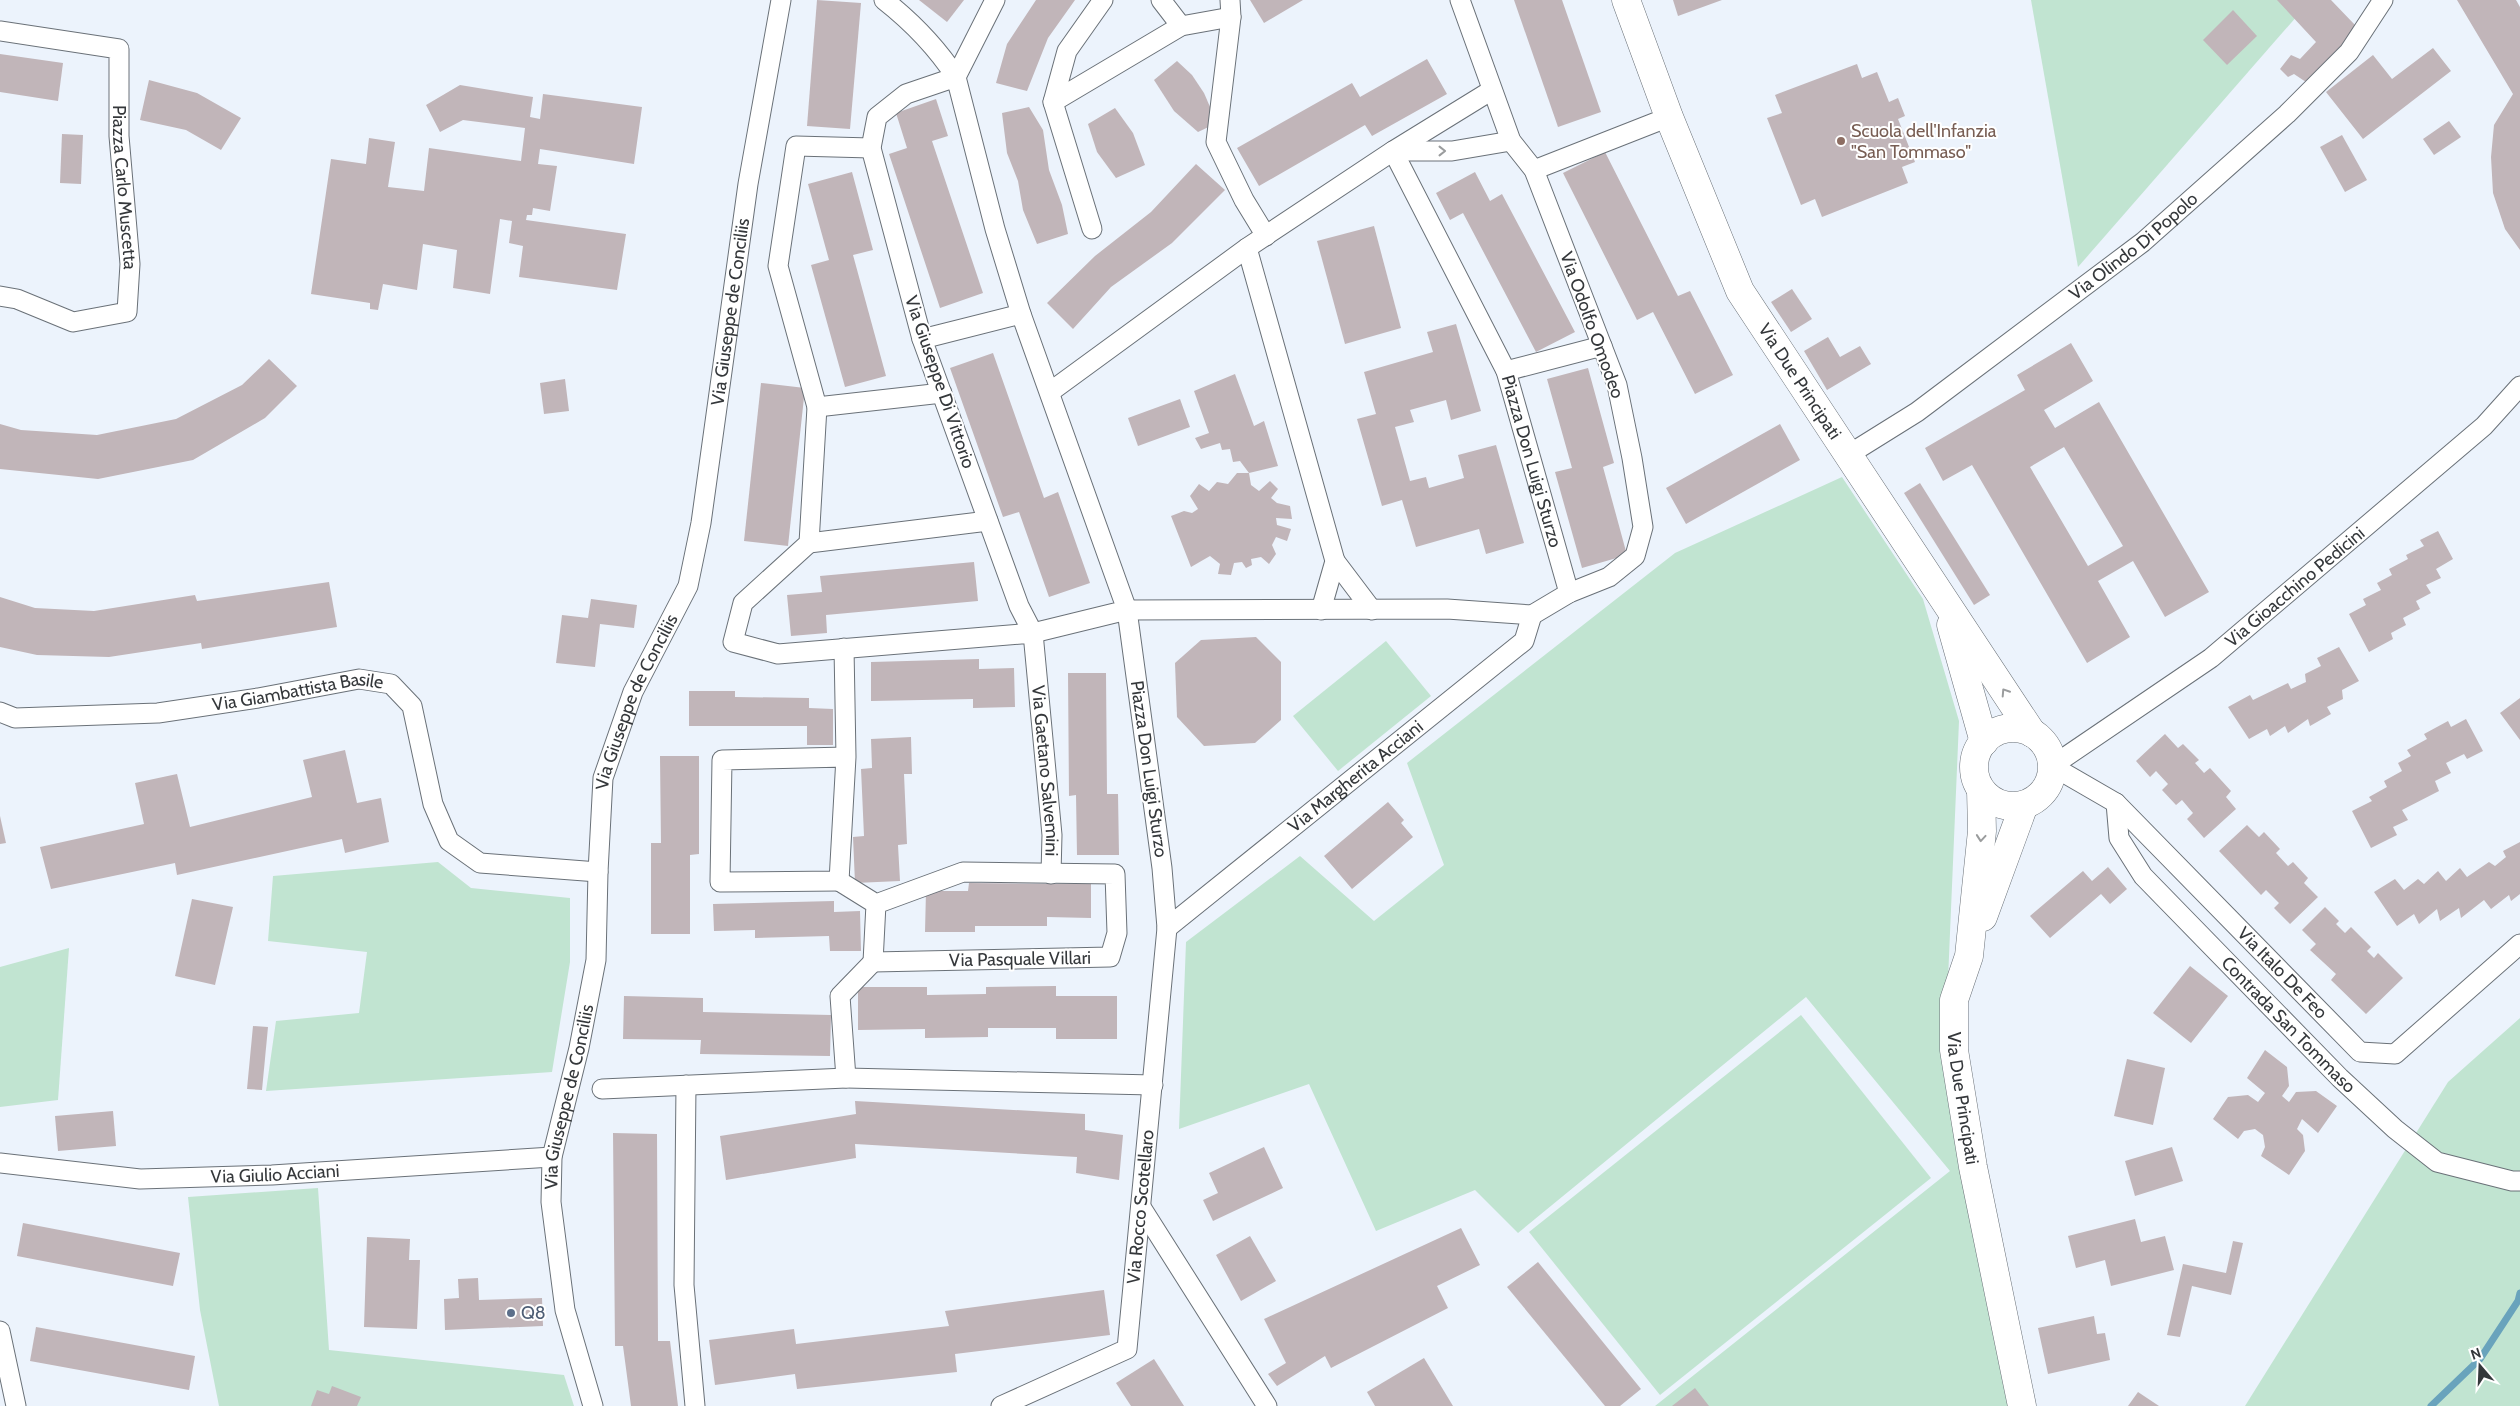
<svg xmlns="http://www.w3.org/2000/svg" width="2520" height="1406" viewBox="0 0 2520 1406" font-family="Cabin,sans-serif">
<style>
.green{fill:#c1e4d1}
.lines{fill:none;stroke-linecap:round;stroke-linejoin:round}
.stream{stroke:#69a3bc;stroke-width:7}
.building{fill:#c1b5b9;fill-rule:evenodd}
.street-casing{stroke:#6a7178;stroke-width:21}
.secondary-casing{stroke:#6a7178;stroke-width:29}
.street{stroke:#fff;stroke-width:19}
.secondary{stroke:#fff;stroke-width:28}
.oneway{stroke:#9a9c9d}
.education-dot{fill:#8d6e63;stroke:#fff;stroke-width:2}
.service-dot{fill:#5c6f8a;stroke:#fff;stroke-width:2}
.labels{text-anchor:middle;stroke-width:4;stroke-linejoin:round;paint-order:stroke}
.education-label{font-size:18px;fill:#785e54;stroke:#fff;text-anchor:start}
.street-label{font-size:18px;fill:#35383b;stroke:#fff}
.service-label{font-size:18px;fill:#4e5e75;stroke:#fff;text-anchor:start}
</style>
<rect width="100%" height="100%" fill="#ecf3fc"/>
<!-- green -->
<g class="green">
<path d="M2031 0H2311L2078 267Z"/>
<path d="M1842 477 1923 599 1959 721 1948 980 2013 1406H1655L1950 1171 1806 997 1518 1233 1475 1190 1376 1231 1309 1084 1179 1129 1186 942 1300 856 1374 921 1444 865 1407 763 1675 553Z"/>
<path d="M1386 641 1431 696 1338 771 1293 716Z"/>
<path d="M438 862 471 888 570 898V962L552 1072 266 1091 276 1021 359 1013 367 952 268 941 273 876Z"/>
<path d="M69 948 58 1100 0 1107V967Z"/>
<path d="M1801 1015 1931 1178 1660 1395 1529 1232Z"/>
<path d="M2520 1018V1406H2245L2448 1082Z"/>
<path d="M318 1188 329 1350 564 1375 574 1406H219L200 1310 188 1197Z"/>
</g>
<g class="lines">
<!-- stream -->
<path class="stream" d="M2431 1406 2480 1359 2518 1301 2520 1293"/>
</g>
<!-- building -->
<g class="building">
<path d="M817 0 861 3 850 129 807 126Z"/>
<path d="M919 0H964L947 22Z"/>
<path d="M1036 0H1075L1048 38 1027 91 996 83 1007 44Z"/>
<path d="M1250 0H1303L1264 23Z"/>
<path d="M1514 0H1562L1601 112 1558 127Z"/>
<path d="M1673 0H1722L1678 16Z"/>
<path d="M2277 0H2331L2355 25 2324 74 2309 84 2294 74 2288 77 2280 69 2291 55 2300 59 2316 42Z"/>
<path d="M2457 0H2516L2520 7V250L2505 229 2493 193 2491 157 2494 125 2513 94Z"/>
<path d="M2233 10 2257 36 2227 65 2203 40Z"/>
<path d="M2433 48 2451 71 2363 139 2326 92 2373 55 2392 79Z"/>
<path d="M0 54 63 63 58 101 0 92Z"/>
<path d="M1427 59 1447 94 1372 136 1365 125 1259 186 1237 148 1352 83 1360 97Z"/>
<path d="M1177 61 1192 75 1204 93 1217 123 1198 132 1174 111 1154 80Z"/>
<path d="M1857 64 1862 78 1877 72 1889 102 1898 98 1905 116 1898 119 1915 162 1902 167 1908 183 1822 217 1815 199 1801 205 1767 118 1782 113 1775 95Z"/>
<path d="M149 80 197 93 241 118 221 150 186 130 140 120Z"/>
<path d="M460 85 533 97 530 117 540 119 543 94 642 107 634 164 540 149 538 164 557 166 550 211 533 208 532 215H527L526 220 626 234 617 290 519 277 523 246 509 243 512 221 500 219 490 294 453 288 457 250 423 244 417 290 383 284 378 310 370 309V303L311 294 331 159 366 164 369 138 395 142 388 187 424 191 429 148 521 161 525 128 463 120 440 132 426 105Z"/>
<path d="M936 99 948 136 932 141 983 293 940 308 889 154 907 148 896 113Z"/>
<path d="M1029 107 1043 130 1049 170 1062 205 1068 234 1037 244 1023 210 1018 181 1007 153 1002 113Z"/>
<path d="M1115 108 1133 133 1145 165 1116 178 1097 152 1088 124Z"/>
<path d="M2449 121 2461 137 2434 155 2423 139Z"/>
<path d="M62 134 83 135 81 184 60 183Z"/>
<path d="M2342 135 2367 180 2345 192 2320 147Z"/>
<path d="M1605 152 1678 296 1690 291 1733 375 1695 394 1653 312 1637 320 1563 173Z"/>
<path d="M1196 164 1225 190 1172 243 1111 287 1073 329 1047 303 1095 256 1151 212Z"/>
<path d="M852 172 873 250 853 255 886 376 845 387 811 265 829 260 808 184Z"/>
<path d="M1475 172 1490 201 1502 194 1575 332 1536 352 1463 213 1450 220 1436 193Z"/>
<path d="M1374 226 1401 328 1345 344 1317 241Z"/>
<path d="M1792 289 1812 319 1791 332 1771 302Z"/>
<path d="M1456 324 1481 411 1451 420 1446 400 1410 410 1414 422 1395 427 1410 481 1426 477 1429 488 1464 478 1458 455 1496 445 1524 543 1486 554 1479 529 1416 547 1402 500 1382 506 1357 419 1376 414 1364 372 1433 352 1427 332Z"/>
<path d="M1828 337 1840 357 1860 346 1871 364 1827 390 1804 351Z"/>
<path d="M2071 343 2093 381 2044 410 2055 428 2099 402 2209 592 2165 617 2133 561 2098 581 2130 637 2087 663 1972 465 1943 481 1925 448 2025 390 2017 375ZM2064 447 2123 546 2088 566 2030 467Z"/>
<path d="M993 353 1044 498 1058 492 1090 583 1049 597 1019 512 1003 517 950 368Z"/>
<path d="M269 359 297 386 265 418 193 460 98 479 0 469V424L21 430 97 435 176 419 242 385Z"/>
<path d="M1588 368 1614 463 1603 467 1627 555 1582 568 1555 472 1572 468 1547 379Z"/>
<path d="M1235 374 1254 426 1264 421 1278 466 1249 473 1240 461 1233 462 1230 449 1222 450 1220 443 1201 449 1195 438 1209 433 1194 391Z"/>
<path d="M565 379 569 411 544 414 540 383Z"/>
<path d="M761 383 805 388 788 546 744 541Z"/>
<path d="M1180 399 1190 427 1138 446 1128 418Z"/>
<path d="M1780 424 1800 460 1686 524 1666 488Z"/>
<path d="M1237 473H1249L1251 485 1259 491 1270 481 1278 489 1271 498 1277 503 1290 506 1292 519 1276 518 1277 525 1291 529 1287 541 1276 537 1272 545 1276 554 1269 564 1261 557 1251 559 1252 565 1246 568 1242 562 1234 563 1231 575 1218 574 1220 564 1210 556 1191 567 1171 516 1184 511 1192 513 1198 509 1190 496 1199 484 1209 491 1217 482 1228 484Z"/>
<path d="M1920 483 1990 595 1974 605 1904 493Z"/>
<path d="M2438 531 2453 559 2436 569 2441 578 2426 585 2431 593 2416 601 2420 609 2403 618 2406 625 2391 633 2393 639 2369 652 2349 614 2366 605 2363 599 2381 590 2377 583 2392 575 2389 569 2408 559 2406 555 2424 546 2420 540Z"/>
<path d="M974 562 978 601 826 615 827 633 791 636 787 595 822 592 820 576Z"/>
<path d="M329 582 337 627 202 649 201 643 109 657 37 655 0 647V597L35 608 94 611 195 595 197 601Z"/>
<path d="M591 599 637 605 634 628 600 624 595 667 556 663 562 615 588 618Z"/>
<path d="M1256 637 1281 662V720L1255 743 1204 746 1177 717 1175 663 1201 640Z"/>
<path d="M2339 647 2359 681 2342 690 2343 699 2327 707 2331 714 2310 726 2308 719 2288 733 2285 726 2270 736 2267 729 2249 739 2228 707 2250 695 2253 700 2288 683 2291 689 2306 682 2305 674 2321 666 2317 658Z"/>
<path d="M979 659V669L1014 668 1015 707 973 708V699L871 701V662Z"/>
<path d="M1068 673H1106L1107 794H1118L1119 855H1077L1076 795 1069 796Z"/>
<path d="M689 691H735V697L809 698V708L833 709V745H807V726H689Z"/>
<path d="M2520 698V740L2500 713Z"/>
<path d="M2466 719 2483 751 2467 759 2464 754 2446 763 2451 773 2435 781 2439 791 2402 810 2408 820 2393 827 2397 835 2371 848 2352 811 2372 801 2369 797 2387 787 2384 781 2402 771 2398 763 2411 756 2407 750 2427 739 2424 734 2448 721 2451 727Z"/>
<path d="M2165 734 2178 748 2183 744 2199 760 2195 763 2204 773 2210 768 2231 791 2226 797 2236 809 2204 838 2187 819 2193 813 2182 800 2176 805 2162 790 2168 784 2156 771 2150 777 2136 761Z"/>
<path d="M911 737 912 774H904L907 844 898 845 900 881 855 883 853 837 864 836 861 769 872 768 871 739Z"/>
<path d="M345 750 357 803 381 798 389 842 345 853 342 839 177 875 175 863 51 889 40 847 144 824 135 783 177 774 190 827 312 797 303 760Z"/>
<path d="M660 756H699V854L690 855V934H651V843H661Z"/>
<path d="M1388 802 1404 820 1401 823 1413 837 1352 889 1324 856Z"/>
<path d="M0 816 6 843 0 844Z"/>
<path d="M2247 825 2259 837 2264 832 2280 849 2276 853 2288 866 2293 862 2308 878 2304 883 2318 897 2290 924 2274 908 2279 903 2266 890 2261 895 2219 851Z"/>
<path d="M2520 842V894L2511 901 2509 895 2491 909 2484 900 2461 918 2459 908 2440 921 2437 909 2419 924 2414 914 2397 926 2374 892 2395 879 2404 890 2418 879 2424 884 2438 871 2446 881 2460 868 2467 877 2489 862 2495 866 2506 857 2503 851Z"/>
<path d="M2108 867 2127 889 2110 904 2101 894 2050 938 2030 916 2083 871 2092 881Z"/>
<path d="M969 883 1091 884V918L1047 917V926H975V932H925L926 891H968Z"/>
<path d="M192 899 233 907 215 985 175 976Z"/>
<path d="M834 901V912L860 911 861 951H830L829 936 755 938V930L714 931 713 904Z"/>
<path d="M2325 907 2339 921 2336 924 2345 933 2351 927 2371 947 2367 951 2374 958 2378 953 2403 978 2366 1014 2331 980 2336 974 2310 950 2316 944 2302 930Z"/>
<path d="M2190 966 2228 996 2191 1043 2153 1013Z"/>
<path d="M1056 986V996H1117V1039H1056V1028H988V1037L925 1038V1029L858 1030V987H927V995L986 994V987Z"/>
<path d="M624 996 703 998V1012L831 1015 830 1056 700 1054 701 1040 623 1039Z"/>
<path d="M253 1026 268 1027 262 1090 247 1089Z"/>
<path d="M2265 1050 2287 1067 2289 1086 2282 1096 2289 1102 2296 1092 2316 1091 2337 1106 2318 1133 2302 1119 2297 1129 2303 1135 2305 1151 2289 1175 2261 1156 2265 1147 2263 1135 2255 1129 2244 1131 2238 1139 2213 1119 2228 1097 2248 1095 2258 1102 2265 1093 2247 1078Z"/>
<path d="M2127 1059 2165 1068 2153 1125 2114 1116Z"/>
<path d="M855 1101 1085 1114V1130L1123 1135 1119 1180 1076 1173 1077 1157 855 1144 856 1158 726 1180 720 1136 856 1114Z"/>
<path d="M113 1111 116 1146 58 1151 55 1116Z"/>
<path d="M613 1133 657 1134 658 1341H670L678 1406H631L623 1346H615Z"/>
<path d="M1264 1147 1283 1188 1213 1221 1203 1200 1218 1193 1209 1173Z"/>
<path d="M2172 1147 2183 1181 2135 1196 2125 1161Z"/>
<path d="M2135 1219 2141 1242 2165 1236 2174 1270 2111 1286 2105 1260 2076 1268 2068 1236Z"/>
<path d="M23 1223 180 1253 173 1286 17 1256Z"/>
<path d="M1461 1228 1480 1265 1437 1286 1448 1308 1331 1368 1325 1356 1277 1386 1268 1374 1286 1363 1264 1319Z"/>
<path d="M1250 1236 1276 1281 1241 1301 1216 1255Z"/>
<path d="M367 1237 410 1239 409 1260H420L417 1329 364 1327Z"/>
<path d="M2233 1241 2243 1243 2231 1295 2192 1286 2180 1337 2167 1335 2183 1264 2226 1273Z"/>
<path d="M1538 1262 1641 1389 1620 1406H1605L1507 1287Z"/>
<path d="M478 1278 479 1300 542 1298 543 1326 445 1330 444 1299 459 1298 458 1279Z"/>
<path d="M1104 1290 1110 1335 955 1354 957 1372 797 1389 795 1374 715 1385 709 1340 794 1329 796 1344 949 1326 945 1311Z"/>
<path d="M2094 1316 2097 1334 2105 1333 2110 1360 2048 1374 2038 1328Z"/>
<path d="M36 1327 195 1356 189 1390 30 1361Z"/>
<path d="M1424 1358 1453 1406H1375L1367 1392Z"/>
<path d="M1154 1359 1184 1406H1131L1116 1383Z"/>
<path d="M332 1386 361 1397 357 1406H311L317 1390 329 1394Z"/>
<path d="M1695 1388 1709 1406H1672Z"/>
<path d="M2138 1392 2159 1406H2128Z"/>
</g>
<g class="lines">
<!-- street casing -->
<g class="street-casing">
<g id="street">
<path d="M884 0C912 22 937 48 956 77L995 0"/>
<path d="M1103 0 1067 51 1053 102 1181 26 1231 17"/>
<path d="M1161 0 1181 26"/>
<path d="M1230 0 1231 17 1216 142 1244 200 1266 236"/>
<path id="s1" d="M0 31 119 49V136L130 264 127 312 73 322 17 299 0 296"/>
<path d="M956 77 995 229 1021 314 1127 610 1033 633 1019 606 922 339 871 148 877 117 906 94Z"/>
<path d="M1053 102 1092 229"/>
<path id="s2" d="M871 148 796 146 778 266 817 407 809 543 743 603 733 642 778 654 1033 633 1052 835 1051 874"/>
<path id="s3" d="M1393 151 1506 371 1569 593"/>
<path d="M1394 151H1452L1511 141"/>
<path d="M1534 170 1669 117"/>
<path d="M1247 248 1335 561 1321 610"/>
<path d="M922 339 1021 314"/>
<path d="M1506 371 1602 346"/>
<path id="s4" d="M2520 386 2484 426 2211 658 2052 766 2116 803 2360 1052 2395 1054 2520 944"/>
<path d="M1050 392 1247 248 1393 151 1492 90"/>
<path d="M817 407 942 393"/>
<path id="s5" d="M1848 455 1917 412 2143 242 2287 114 2349 52 2383 0"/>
<path d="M809 543 988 521"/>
<path d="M1335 561 1372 610"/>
<path d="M844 648 846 757 722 760 720 882 839 881 846 757"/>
<path id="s6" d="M0 712 15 718 158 713 258 698 359 679 391 684 412 706 433 804 449 841 480 863 598 872"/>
<path id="s7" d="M2116 803 2119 838 2143 876 2340 1078 2395 1129 2437 1162 2512 1181H2520"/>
<path d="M839 881 876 904 963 872 1115 874 1117 933 1110 957 873 962 876 904"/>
<path id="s8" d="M1167 928 1524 641 1532 615"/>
<path d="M846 1078 1153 1085"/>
<path d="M686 1085 684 1285 695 1406"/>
<path d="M602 1089 846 1078 840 996 873 962"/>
<path id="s9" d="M0 1163 140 1179 272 1175 552 1157"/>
<path d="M1141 1207 1267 1406"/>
<path d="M0 1331 16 1406"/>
<path id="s10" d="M593 1406 565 1310 551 1202 552 1157 579 1048 596 960 598 872 603 778 633 692 688 586 701 523 748 184 781 0"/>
<path id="s11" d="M1001 1406 1127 1349 1167 928 1162 868 1127 610 1447 609 1532 615 1569 593 1609 577 1635 556 1643 527 1632 458 1617 385 1534 170 1511 141 1460 0"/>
</g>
</g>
<!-- secondary casing -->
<g class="secondary-casing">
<g id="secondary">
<path id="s12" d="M1626 0 1669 117 1740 291 2032 733"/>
<path d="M1951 625 1984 742"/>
<circle cx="2013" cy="767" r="39"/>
<path id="s13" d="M1981 790 1982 831 1969 956 1954 1000V1050L1973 1167 2022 1406"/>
<path d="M1983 917 2024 805"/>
</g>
</g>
<!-- street -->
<use href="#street" class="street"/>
<!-- secondary -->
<use href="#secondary" class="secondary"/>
</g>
<!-- one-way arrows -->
<defs><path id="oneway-chevron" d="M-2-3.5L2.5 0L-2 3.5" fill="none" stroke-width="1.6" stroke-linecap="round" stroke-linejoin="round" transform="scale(1.25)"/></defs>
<g class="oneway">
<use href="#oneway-chevron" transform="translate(1442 151)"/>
<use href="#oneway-chevron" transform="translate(2005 692) rotate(-123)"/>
<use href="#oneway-chevron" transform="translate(1981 838) rotate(95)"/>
</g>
<!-- markers -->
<circle class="education-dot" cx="1841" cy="141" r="5"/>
<circle class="service-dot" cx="511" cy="1313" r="5"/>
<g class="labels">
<!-- education labels -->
<g class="education-label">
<text x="1851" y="137">Scuola dell'Infanzia<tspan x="1851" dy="21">"San Tommaso"</tspan></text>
</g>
<!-- street labels -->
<g class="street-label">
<text dy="6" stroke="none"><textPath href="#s1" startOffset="259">Piazza Carlo Muscetta</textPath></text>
<text dy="6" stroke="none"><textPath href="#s5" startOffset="354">Via Olindo Di Popolo</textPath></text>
<text dy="6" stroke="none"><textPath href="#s10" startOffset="1126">Via Giuseppe de Conciliis</textPath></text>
<text transform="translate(1592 325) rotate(70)" y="6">Via Odolfo Omodeo</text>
<text transform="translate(940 382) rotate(71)" y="6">Via Giuseppe Di Vittorio</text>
<text dy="6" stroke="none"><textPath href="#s12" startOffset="421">Via Due Principati</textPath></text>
<text dy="6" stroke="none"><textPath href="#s3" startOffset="341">Piazza Don Luigi Sturzo</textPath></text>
<text transform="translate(2295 587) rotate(-40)" y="6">Via Gioacchino Pedicini</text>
<text dy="6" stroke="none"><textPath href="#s6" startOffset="301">Via Giambattista Basile</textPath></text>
<text dy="6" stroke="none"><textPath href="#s10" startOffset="721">Via Giuseppe de Conciliis</textPath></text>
<text transform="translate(1149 769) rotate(82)" y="6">Piazza Don Luigi Sturzo</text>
<text dy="6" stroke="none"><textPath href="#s2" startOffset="1049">Via Gaetano Salvemini</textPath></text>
<text dy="6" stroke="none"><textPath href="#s8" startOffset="242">Via Margherita Acciani</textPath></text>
<text transform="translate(1020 959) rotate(-1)" y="6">Via Pasquale Villari</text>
<text dy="6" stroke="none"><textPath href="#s4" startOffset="916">Via Italo De Feo</textPath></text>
<text dy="6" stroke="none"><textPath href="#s7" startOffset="288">Contrada San Tommaso</textPath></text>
<text dy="6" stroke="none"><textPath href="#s10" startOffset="316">Via Giuseppe de Conciliis</textPath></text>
<text dy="6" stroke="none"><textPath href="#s13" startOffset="312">Via Due Principati</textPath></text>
<text dy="6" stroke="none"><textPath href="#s9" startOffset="276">Via Giulio Acciani</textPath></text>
<text dy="6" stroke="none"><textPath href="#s11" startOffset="281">Via Rocco Scotellaro</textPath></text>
</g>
<!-- service labels -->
<g class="service-label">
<text x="521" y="1319">Q8</text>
</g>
</g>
<!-- north arrow -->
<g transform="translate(2480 1366) rotate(341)" stroke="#ffffff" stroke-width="4" paint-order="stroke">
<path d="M0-4L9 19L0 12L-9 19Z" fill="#35383b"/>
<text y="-8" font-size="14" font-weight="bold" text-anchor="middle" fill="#35383b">N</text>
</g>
</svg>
